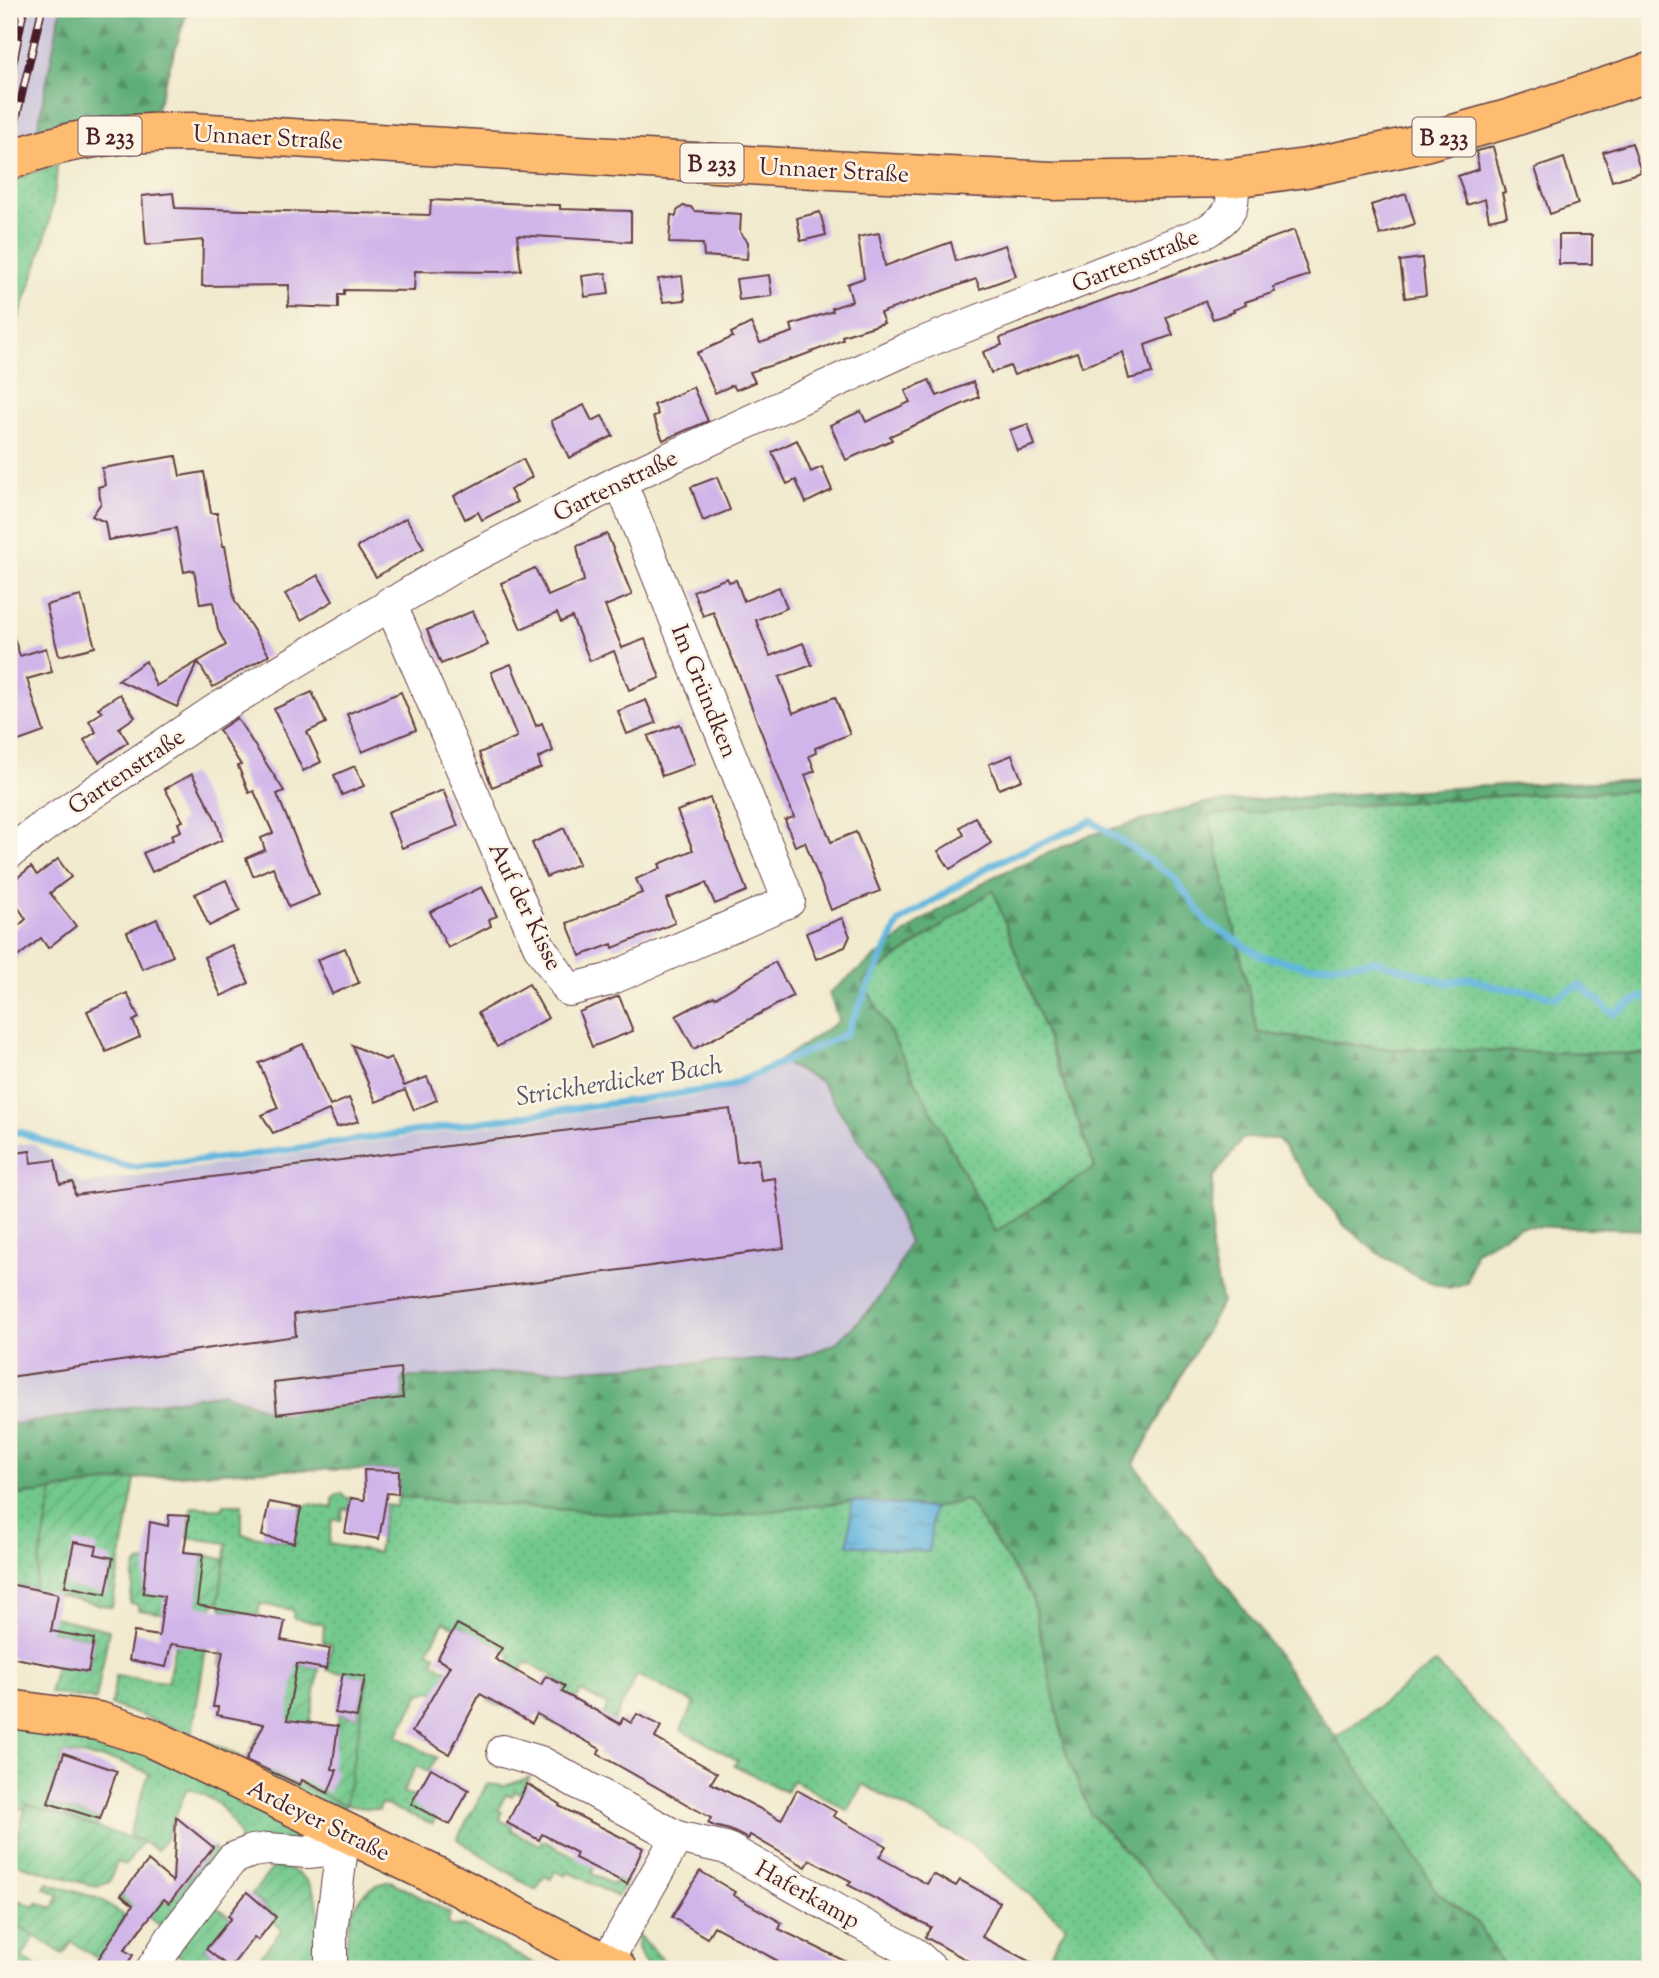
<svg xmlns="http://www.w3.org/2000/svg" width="1659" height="1978" viewBox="0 0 1659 1978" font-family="'Sorts Mill Goudy',serif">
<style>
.industrial{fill:#c6c0da}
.grass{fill:url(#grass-dots);stroke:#5e745c;stroke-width:2}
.forest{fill:url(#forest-firs);stroke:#546652;stroke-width:2;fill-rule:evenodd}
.garden{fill:url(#garden-furrows);stroke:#5e745c;stroke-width:2}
.water{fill:url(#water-ripples);stroke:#566a84;stroke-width:2}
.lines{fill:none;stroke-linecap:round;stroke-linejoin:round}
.stream{stroke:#63b6de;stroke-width:7}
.building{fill:#d0b5ea}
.minor-casing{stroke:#633d43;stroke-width:34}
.major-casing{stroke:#633d43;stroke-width:41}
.minor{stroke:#fff;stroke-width:32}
.major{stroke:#fdbc6f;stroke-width:38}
.rail-casing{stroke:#4a1f2b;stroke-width:8}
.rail{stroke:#fcf5e5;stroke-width:5;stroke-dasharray:16;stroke-linecap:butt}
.labels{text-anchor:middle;stroke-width:5;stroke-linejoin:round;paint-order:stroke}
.shield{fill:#fcf5e5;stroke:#7f5f63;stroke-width:2}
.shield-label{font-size:23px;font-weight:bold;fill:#4a1f2b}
.street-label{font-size:24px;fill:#4a1f2b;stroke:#fcf5e5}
.water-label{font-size:26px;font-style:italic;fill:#53546a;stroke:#fcf5e5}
</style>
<defs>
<pattern id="grass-dots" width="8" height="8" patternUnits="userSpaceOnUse" patternTransform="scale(1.75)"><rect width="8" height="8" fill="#72c98d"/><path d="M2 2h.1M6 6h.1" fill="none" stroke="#64ac7a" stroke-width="1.8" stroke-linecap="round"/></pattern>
<pattern id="forest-firs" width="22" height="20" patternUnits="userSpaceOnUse" patternTransform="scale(1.75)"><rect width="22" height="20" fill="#5dad78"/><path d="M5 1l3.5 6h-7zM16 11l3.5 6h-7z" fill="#4f8c63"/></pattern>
<pattern id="garden-furrows" width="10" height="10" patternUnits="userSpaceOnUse" patternTransform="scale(1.75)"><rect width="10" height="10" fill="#72c98d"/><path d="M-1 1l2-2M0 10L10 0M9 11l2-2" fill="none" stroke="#64ac7a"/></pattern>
<pattern id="water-ripples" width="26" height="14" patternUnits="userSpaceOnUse" patternTransform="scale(1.75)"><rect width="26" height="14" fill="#63b6de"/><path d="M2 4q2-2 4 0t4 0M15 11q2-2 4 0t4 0" fill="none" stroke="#5493b4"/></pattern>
</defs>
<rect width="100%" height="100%" fill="#fcf5e5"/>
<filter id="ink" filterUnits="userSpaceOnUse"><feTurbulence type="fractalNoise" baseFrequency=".0143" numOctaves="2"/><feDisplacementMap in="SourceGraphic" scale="14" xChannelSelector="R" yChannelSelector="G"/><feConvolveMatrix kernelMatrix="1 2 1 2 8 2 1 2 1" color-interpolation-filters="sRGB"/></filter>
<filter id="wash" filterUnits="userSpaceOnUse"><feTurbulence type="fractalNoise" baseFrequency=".00686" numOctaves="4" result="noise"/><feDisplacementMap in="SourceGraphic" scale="28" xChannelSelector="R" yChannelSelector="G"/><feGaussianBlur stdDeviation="1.57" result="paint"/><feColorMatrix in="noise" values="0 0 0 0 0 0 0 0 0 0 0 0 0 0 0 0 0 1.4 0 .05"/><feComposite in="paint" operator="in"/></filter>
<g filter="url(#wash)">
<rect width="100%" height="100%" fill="#f1eace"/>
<!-- industrial -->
<g class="industrial">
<path d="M11 9H62L37 132 14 179 9 195V21Z"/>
<path d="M779 1061 820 1081 876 1165 909 1241 896 1273 872 1308 835 1344 798 1358 401 1378 403 1398 277 1414 224 1393 9 1425V1146L32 1143 83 1184 699 1096Z"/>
</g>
<!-- grass -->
<g class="grass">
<path d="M57 165C55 226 29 288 9 345V195L14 179Z"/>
<path d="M1650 790V1054L1390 1049 1258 1033 1209 815 1502 796Z"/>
<path d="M993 889 1095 1168 995 1232 863 982Z"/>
<path d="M53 1491 34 1589 9 1584V1496Z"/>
<path d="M342 1493 346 1498H351L349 1510 343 1509 341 1520H332L329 1544 378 1553 385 1504 396 1507 398 1497 699 1520 852 1501 933 1508 967 1500 1032 1596 1066 1753 1090 1813 1235 1969H1070L1048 1958 1066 1926 970 1843 863 1784 848 1811 794 1780 786 1792 734 1765 737 1760 681 1729 695 1703 637 1675 614 1721 603 1715 608 1705 581 1691 576 1699 571 1697 556 1725 546 1720 565 1686 553 1679 554 1676 526 1662 500 1706 488 1700 512 1656 457 1624 455 1627 444 1622 428 1651 436 1655 433 1662 461 1678 450 1700 431 1691 420 1694 398 1734 396 1733V1736L437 1758 428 1772 416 1766 403 1792 415 1798 436 1817 433 1824 381 1803 379 1810 345 1805 333 1826 344 1833 232 1859 240 1837C226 1808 218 1799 187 1788L166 1839 157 1850 129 1835 149 1773 119 1761 64 1753 48 1803 100 1819 96 1828 27 1804 25 1809H14L16 1803 9 1801V1709L205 1763 208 1741 246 1760 345 1804 368 1678 327 1670 332 1644 323 1642 324 1624 293 1618V1610L260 1604 258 1616 222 1609 219 1600 227 1543 188 1538 192 1507 223 1509 224 1504H242V1534L294 1543 301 1508 309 1504 332 1508 334 1496Z"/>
<path d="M175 1644 206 1648 192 1734 111 1705 116 1676 168 1682Z"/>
<path d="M1435 1663 1650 1888V1969H1506L1477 1923 1436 1891 1336 1738Z"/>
<path d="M530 1777 521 1794 515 1791 512 1796 506 1794 498 1810 502 1812 500 1820 512 1826 511 1830 539 1845 542 1840 594 1866 592 1874 613 1885 617 1878 625 1883 617 1897 568 1871 566 1876 555 1871 551 1879 544 1876 536 1890 457 1839 487 1784 505 1786Z"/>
<path d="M390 1881 450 1913 448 1924 453 1927 463 1926 544 1969H345C347 1933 346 1890 390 1881Z"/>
<path d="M9 1919 35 1935 22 1958 40 1969H9Z"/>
<path d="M637 1934 666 1963 676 1969C669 1969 659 1971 653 1969 641 1964 636 1945 637 1934Z"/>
</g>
<!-- forest -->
<g class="forest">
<path d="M61 9H188L156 110 88 116 37 132Z"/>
<path d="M1650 780V790L1502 796 1209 815 1258 1033 1390 1049 1650 1054V1230L1520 1226 1475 1252 1467 1283 1449 1288 1421 1279 1376 1252 1344 1225 1278 1139 1243 1138 1213 1178 1211 1252 1222 1302 1134 1464 1260 1630 1384 1806 1436 1891 1477 1923 1506 1969H1235L1090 1813 1066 1753 1032 1596 967 1500 933 1508 852 1501 699 1520 398 1497V1471C311 1468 224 1469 136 1479 94 1483 51 1492 9 1496V1425L224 1393 278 1414 403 1398 401 1378 798 1358 835 1344 872 1308 896 1273 909 1241 876 1165 820 1081 779 1061 839 1021 829 993 920 922 991 878 1087 836 1205 803 1504 785ZM993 890 1095 1167 995 1232 863 981Z"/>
</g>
<!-- garden -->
<g class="garden">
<path d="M135 1479 112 1607 37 1591 34 1589 53 1491Z"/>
<path d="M203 1554 225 1560 219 1600 213 1605 211 1620 138 1610V1605L130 1603 135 1568 138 1563 147 1562 197 1600Z"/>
<path d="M33 1612 109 1630 96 1700 50 1693 55 1666 88 1672 94 1639 30 1627Z"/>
<path d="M222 1651 319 1668 307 1741 335 1745 339 1714 357 1717 365 1677 368 1678 345 1805 246 1760 260 1731 266 1734 294 1677 220 1664Z"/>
<path d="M26 1804 142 1842 126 1865 117 1862 109 1882 97 1887 11 1862Z"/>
<path d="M213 1847 222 1858 166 1929 119 1899 121 1895 161 1897 169 1903Z"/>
<path d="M281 1867C329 1876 319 1933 320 1969H250L282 1930 273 1921 276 1916 251 1895 272 1869Z"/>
<path d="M47 1883 100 1899 125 1916 119 1925 122 1927 98 1959 72 1942 63 1954 9 1919V1896L35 1907 37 1902 53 1908 59 1895 44 1888Z"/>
<path d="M213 1904 231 1918 206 1949 231 1969H199L176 1954Z"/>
</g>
<!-- water -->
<path class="water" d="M852 1501 933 1508 929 1552 848 1545Z"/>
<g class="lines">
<!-- stream -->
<path class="stream" d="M9 1133 21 1132 59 1147 131 1167 237 1157 727 1087 846 1034 899 922 991 865 1092 821 1174 877 1208 923 1261 956 1309 967 1376 961 1447 983 1470 978 1495 987 1536 992 1555 998 1580 985 1613 1014 1641 997 1650 998"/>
</g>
<g id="blocks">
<!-- building -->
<g class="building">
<path d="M1632 143 1641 172 1612 181 1603 152Z"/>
<path d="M1493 147 1505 192 1502 193 1507 216 1489 220 1485 199 1467 205 1458 176 1479 169 1476 151Z"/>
<path d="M1564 158 1578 204 1550 214 1535 168Z"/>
<path d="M173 193 175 208 430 215 431 200 556 205H560V209L631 211V242L517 235 521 270 502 272 415 271 414 291 344 290V295H338V308L288 306 289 285 202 286 203 240 146 245 142 196Z"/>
<path d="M1406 194 1415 224 1380 235 1371 205Z"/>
<path d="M683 206 691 207 694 211 741 214 740 232 748 242 747 259 704 256 703 244 669 243 671 215 676 216 677 211Z"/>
<path d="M820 212 826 235 801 241 797 218Z"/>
<path d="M1294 230 1309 275 1273 287 1275 292 1245 302 1246 305 1233 310 1234 312 1213 319 1205 301 1166 317 1173 335 1145 345 1152 373 1129 379 1122 352 1082 367 1077 352 1014 375 1010 366 991 373 983 352 1002 345 1000 338Z"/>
<path d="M879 233 885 266 951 242 956 261 1005 245 1016 276 980 289 976 279 880 313 884 323 842 336 843 340 801 356 750 372 755 382 736 390 733 385 715 393 697 353 733 337 731 333 751 323 760 343 793 332 791 325 833 311 832 308 852 301 847 284 864 278 858 237Z"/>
<rect x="1559" y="235" width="33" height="29"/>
<path d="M1422 258 1426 295 1405 298 1400 261Z"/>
<path d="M606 273 609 294 585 297 582 276Z"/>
<path d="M769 275 772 296 739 300 736 279Z"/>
<path d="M682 276 685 300 663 302 658 279Z"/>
<path d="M929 380 937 396 973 382 979 397 890 436 892 440 846 460 830 425 861 411 866 422 910 402 905 391Z"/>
<path d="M693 387 708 421 663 440 653 417 658 414 654 405Z"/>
<path d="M584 405 592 421 602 416 613 436 569 458 551 421Z"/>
<path d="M1028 424 1035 445 1017 451 1010 430Z"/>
<path d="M797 440 811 472 822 467 832 490 806 503 796 480 787 484 772 452Z"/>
<path d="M176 456 180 476 204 472 211 513H217L223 546H225L235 601 269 655 213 687 198 662 177 707 118 680 146 661 156 686 226 645 218 630 213 602 200 604 194 570 184 572 176 528 108 540 105 522 92 516 101 503 98 487 105 485 102 468Z"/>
<path d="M523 459 532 477 510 490 517 502 482 520 478 512 465 519 454 496Z"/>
<path d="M717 477 730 510 703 521 691 487Z"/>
<path d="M406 518 424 548 376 577 357 547Z"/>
<path d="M607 534 632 595 605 606 622 648 645 639 660 678 629 690 614 651 590 661 572 617 561 622 557 613 521 629 501 583 535 568 548 596 584 581 577 546Z"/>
<path d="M318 575 333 601 301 620 285 594Z"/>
<path d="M727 578 729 582 736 580 744 601 779 587 787 608 756 620 770 656 803 643 812 665 779 677 793 713 835 697 850 734 815 748 816 753 809 756 815 771 805 775 831 842 856 832 880 891 831 910 805 842 795 846 785 820 794 817 737 669 713 612 703 616 693 591Z"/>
<path d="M81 596 95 647 59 656 46 605Z"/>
<path d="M473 611 488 645 441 664 427 630Z"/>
<path d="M13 635 20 656 46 648 52 672 27 679 44 732 16 742 9 721V636Z"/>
<path d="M511 664 536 726 542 723 553 751 538 758 541 768 492 787 479 753 517 737 491 672Z"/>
<path d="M312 692 326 723 307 732 321 762 303 771 274 709Z"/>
<path d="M401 692 416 730 362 752 347 714Z"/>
<path d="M120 694 135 717 119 728 128 742 99 762 84 740 96 732 89 721 102 712 98 708Z"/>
<path d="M646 700 656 723 627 734 618 711Z"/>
<path d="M237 718 284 791 277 794 319 895 289 907 273 867 253 876 246 858 265 850 261 838 273 833 254 791 249 793 238 766 241 765 219 730Z"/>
<path d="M680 724 695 764 662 776 648 736Z"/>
<path d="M1012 755 1022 780 999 789 989 764Z"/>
<path d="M355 766 364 786 342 795 334 775Z"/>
<path d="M192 774 217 822 222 840 152 872 143 853 173 840 171 835 181 831 178 823 183 821 165 789Z"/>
<path d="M443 790 458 826 402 848 388 812Z"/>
<path d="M710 798 747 891 715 904 706 883 666 899 675 923 613 948 612 944 580 956 567 923 642 893 636 879 661 868 659 864 693 850 677 811Z"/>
<path d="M975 817 991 843 950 869 938 851 964 835 960 827Z"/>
<path d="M564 828 579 864 546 877 532 843Z"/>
<path d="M58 859 71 877 50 893 76 926 48 948 41 938 9 964V934L26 919 9 894V884L31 867 37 875Z"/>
<path d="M226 880 240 911 209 926 195 894Z"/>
<path d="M482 887 497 916 489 919 491 926 448 948 430 912Z"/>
<path d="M842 918 850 936 845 947 816 959 806 933Z"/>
<path d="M157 919 173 956 142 969 127 932Z"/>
<path d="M232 945 249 983 221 996 204 957Z"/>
<path d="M345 948 359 983 332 994 317 960Z"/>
<path d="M775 962 793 996 694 1049 676 1016 714 996 715 998Z"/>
<path d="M529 984 548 1018 497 1047 478 1013Z"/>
<path d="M127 993 139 1018 133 1021 140 1037 106 1052 87 1011Z"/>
<path d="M619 996 633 1031 592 1047 579 1012Z"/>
<path d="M303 1044 330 1106 349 1098 359 1121 337 1127 329 1110 273 1133 262 1115 278 1108 259 1063Z"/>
<path d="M352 1045 385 1060 391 1057 404 1086 427 1077 437 1100 414 1110 405 1090 376 1102Z"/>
<path d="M730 1109 737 1162 758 1159 761 1180 775 1178 784 1248 294 1314 296 1336 9 1377V1154L30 1151 31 1163 55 1160 60 1184 73 1182 75 1195Z"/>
<path d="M400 1368 403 1398 277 1414 274 1383Z"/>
<path d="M364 1470 399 1471 398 1494 387 1493 379 1539 345 1533 351 1498 365 1500Z"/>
<path d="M269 1502 301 1508 294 1543 262 1536Z"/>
<path d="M169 1515 189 1516 184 1552 203 1554 197 1605 285 1621 281 1640 330 1649 326 1669 297 1664 287 1720 338 1726 332 1769 337 1770 328 1793 302 1780 300 1785 246 1760 264 1724 217 1715 218 1707H213L223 1651 171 1644 166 1667 129 1660 134 1632 159 1636 164 1596 143 1593 150 1522 168 1526Z"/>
<path d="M74 1542 97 1546 95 1554 113 1558 106 1594 65 1586Z"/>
<path d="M9 1584 58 1594 51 1631 94 1639 88 1672 9 1657Z"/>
<path d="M457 1624 502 1648 495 1659 541 1685 546 1676 565 1686 562 1692 620 1724 623 1718 631 1723 637 1714 661 1726 655 1738 717 1773 711 1783 781 1820 797 1790 836 1812 833 1816 886 1846 879 1857 927 1884 933 1874 956 1886 960 1880 1000 1902 982 1937 1044 1969H983L925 1937 931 1927 848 1885 851 1881 810 1860 806 1867 750 1835 748 1839 730 1830 714 1826 708 1823 711 1818 598 1754 600 1749 537 1714 532 1723 480 1694 449 1754 412 1732 450 1666 437 1659Z"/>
<path d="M343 1673 365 1677 357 1717 335 1713Z"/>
<path d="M64 1753 117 1771 100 1819 48 1803Z"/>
<path d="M431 1768 469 1790 450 1825 411 1804Z"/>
<path d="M527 1784 560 1804 559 1806 643 1848 627 1884 575 1858 577 1853 542 1834 539 1840 507 1823Z"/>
<path d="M176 1817 213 1847 169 1903 164 1899 124 1950 133 1955 124 1969H92L133 1905 121 1895 148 1861 173 1882Z"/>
<path d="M700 1871 735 1892 733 1895 782 1923 779 1929 861 1969H774L778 1961 714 1926 707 1938 672 1917Z"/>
<path d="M247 1892 276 1917 258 1940 254 1937 230 1968 206 1949 231 1918 228 1916Z"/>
</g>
</g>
</g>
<g filter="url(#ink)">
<use href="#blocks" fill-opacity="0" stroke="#633d43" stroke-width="2"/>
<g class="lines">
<!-- minor casing -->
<g class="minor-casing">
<g id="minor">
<path d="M390 603 539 946 569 990 608 980 789 901 620 481"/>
<path d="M9 853 47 824 214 711 456 565 620 481 905 350 1207 231C1233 214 1234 208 1232 178"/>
<path d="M503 1751 540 1762 677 1837 726 1848 915 1954 931 1969"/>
<path d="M606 1963 677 1837"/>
<path d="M152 1969 171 1939 232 1859 252 1851 268 1849 308 1852 327 1850 344 1833"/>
<path d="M331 1969V1931L344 1833"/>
</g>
</g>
<!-- major casing -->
<g class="major-casing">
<g id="major">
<path d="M9 161C66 137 130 132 192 132L865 172 1053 181 1232 178 1306 168 1410 146 1511 118 1650 72"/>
<path d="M9 1709 98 1721 149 1737 455 1885 617 1969"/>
</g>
</g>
<!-- minor -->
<use href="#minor" class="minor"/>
<!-- major -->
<use href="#major" class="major"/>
<!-- rail casing -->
<g class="rail-casing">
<g id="rail">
<path d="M9 86 24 9"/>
<path d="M9 150 42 9"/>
</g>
</g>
<!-- rail -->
<use href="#rail" class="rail"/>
</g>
</g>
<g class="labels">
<!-- shield labels -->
<g class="shield">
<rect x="78.5" y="116.5" width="63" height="39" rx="5"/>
<rect x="1412.5" y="117.5" width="63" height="39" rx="5"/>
<rect x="680.5" y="143.5" width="63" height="39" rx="5"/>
</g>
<g class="shield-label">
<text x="110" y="144">B 233</text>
<text x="1444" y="145">B 233</text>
<text x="712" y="171">B 233</text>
</g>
<!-- street labels -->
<g class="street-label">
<text transform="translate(268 137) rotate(3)" y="8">Unnaer Straße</text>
<text transform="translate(834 170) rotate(3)" y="8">Unnaer Straße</text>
<text transform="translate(1135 260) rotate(-22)" y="8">Gartenstraße</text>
<text transform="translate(615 485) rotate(-26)" y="8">Gartenstraße</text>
<text transform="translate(705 691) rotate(68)" y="8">Im Gründken</text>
<text transform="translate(126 771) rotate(-34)" y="8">Gartenstraße</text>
<text transform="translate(526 906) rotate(64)" y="8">Auf der Kisse</text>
<text transform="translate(319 1820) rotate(26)" y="8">Ardeyer Straße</text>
<text transform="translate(808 1894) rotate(29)" y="8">Haferkamp</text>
</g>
<!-- water labels -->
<g class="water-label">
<text transform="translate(619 1080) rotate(-9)" y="9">Strickherdicker Bach</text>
</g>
</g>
<!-- margin -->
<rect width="1659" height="1978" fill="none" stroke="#fcf5e5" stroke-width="35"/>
</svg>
